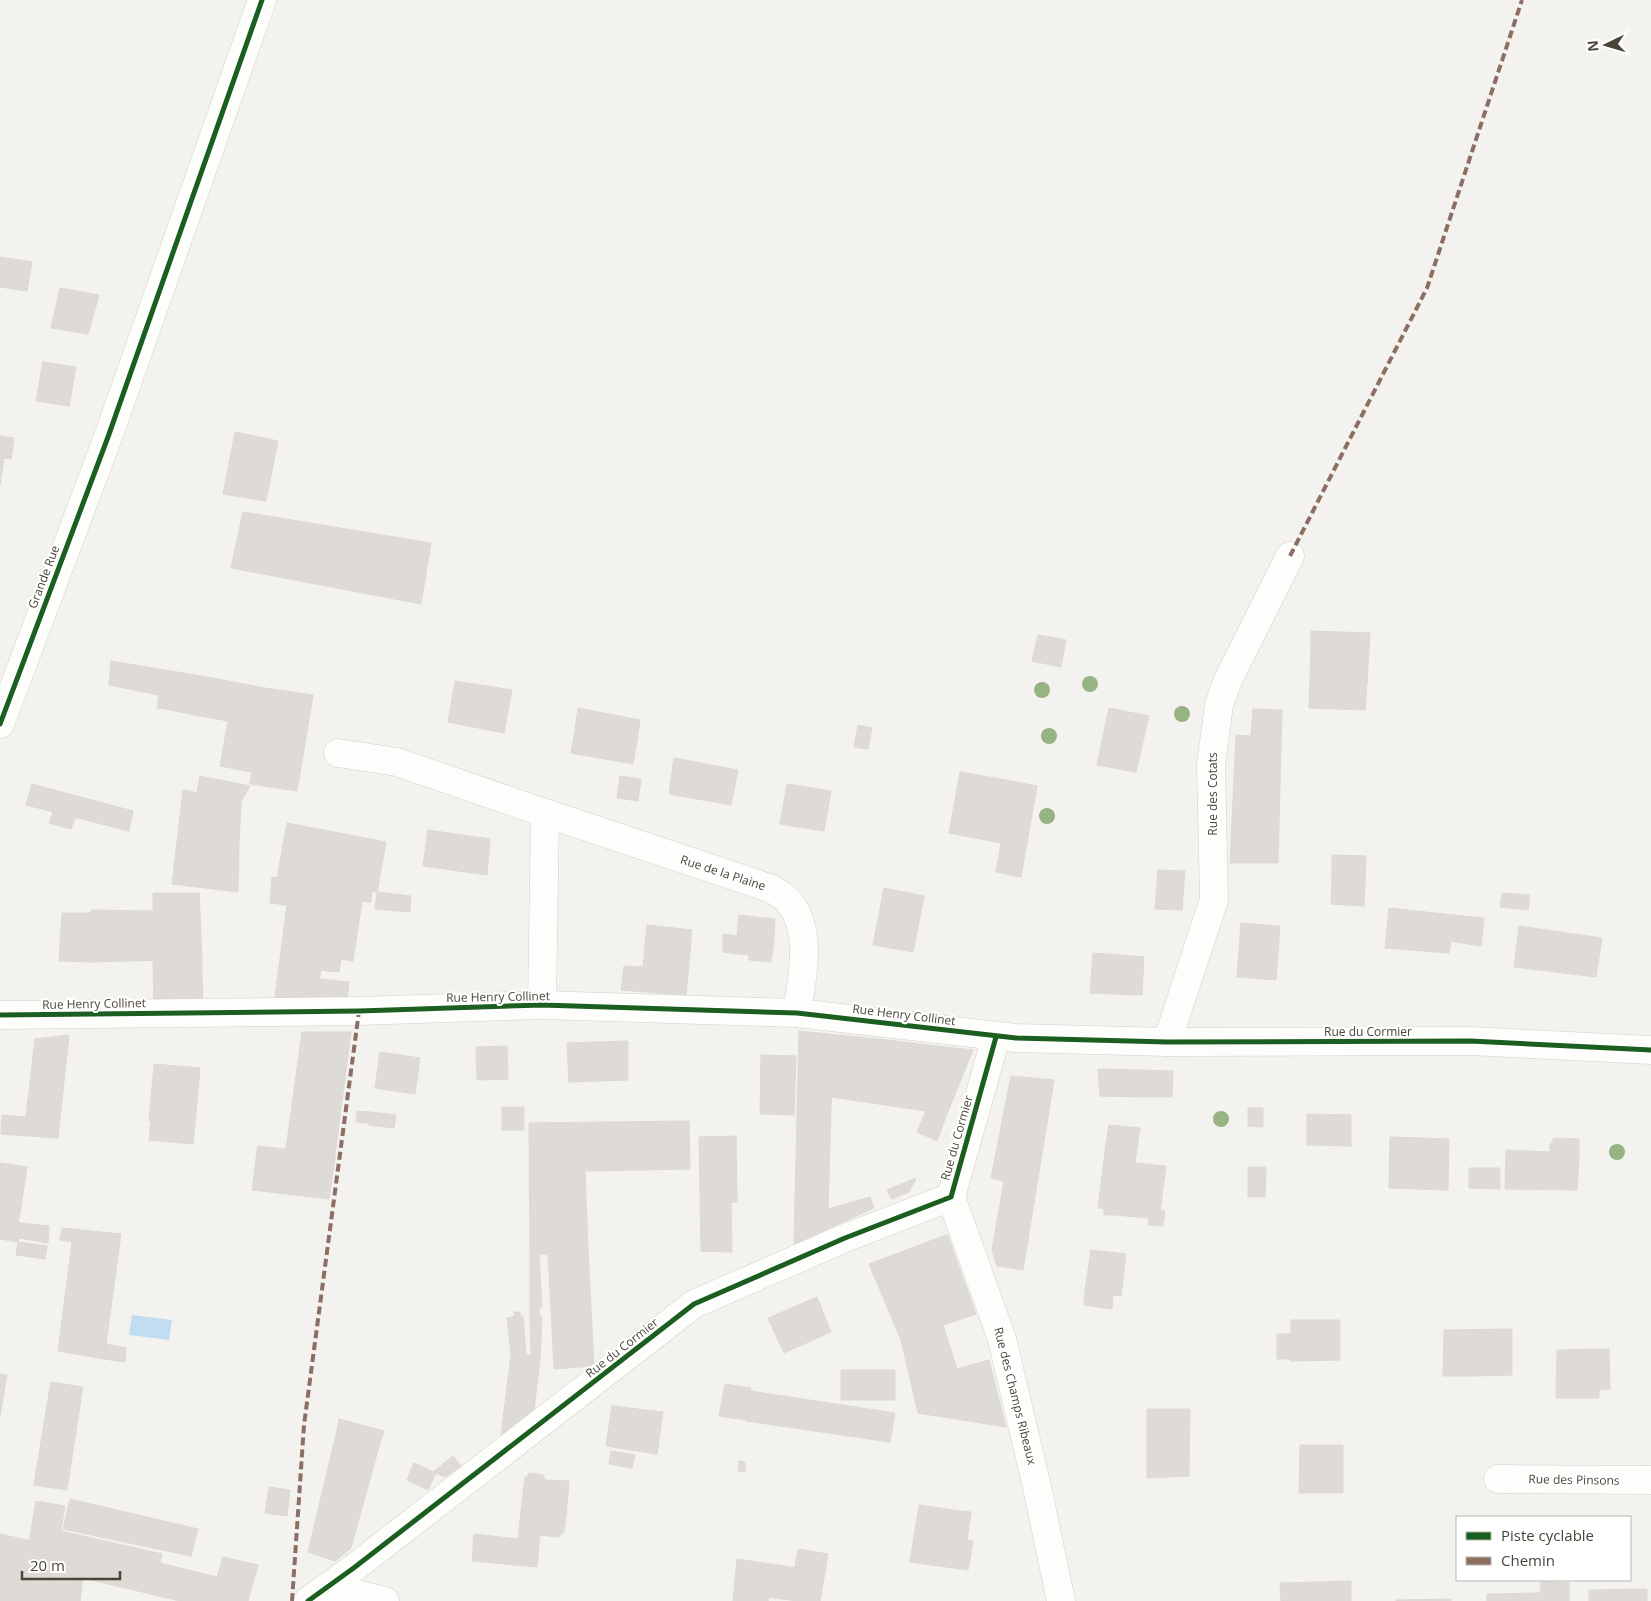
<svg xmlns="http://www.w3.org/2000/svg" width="1651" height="1601" viewBox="0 0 1651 1601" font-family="'Open Sans',sans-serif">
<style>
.water{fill:#c0ddf1}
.building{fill:#dedbd6;stroke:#dcd9d4}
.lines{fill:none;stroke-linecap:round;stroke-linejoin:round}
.minor-casing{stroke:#d2d0cb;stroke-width:29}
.minor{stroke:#fdfdfc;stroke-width:28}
.quiet{stroke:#8d6e63;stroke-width:4;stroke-dasharray:8 4;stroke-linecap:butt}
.cycleway-casing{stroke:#fff;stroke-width:8}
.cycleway{stroke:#1b5e20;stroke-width:5}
.tree{fill:#96b382}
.labels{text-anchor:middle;stroke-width:4.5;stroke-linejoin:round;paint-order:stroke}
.street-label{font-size:12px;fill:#4b4439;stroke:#fff}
</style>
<rect width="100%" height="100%" fill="#f4f2ee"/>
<!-- water -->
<path class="water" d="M132 1315 172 1320 169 1340 129 1335Z"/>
<!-- building -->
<g class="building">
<path d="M0 257 32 262 27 291 0 287Z"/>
<path d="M60 288 99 295 88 334 51 328Z"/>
<path d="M43 362 76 367 69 406 36 401Z"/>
<path d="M235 432 278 441 266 501 223 494Z"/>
<path d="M0 436 14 438 11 459 4 458 0 485Z"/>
<path d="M243 512 431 543 421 604 231 568Z"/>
<path d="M1311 631 1370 633 1367 683 1366 648 1311 645Z"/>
<path d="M1038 635 1066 640 1061 667 1032 661Z"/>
<path d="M1311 645 1366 648 1367 683 1365 710 1309 708Z"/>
<path d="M111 661 171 671 165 709 157 708 159 695 109 685Z"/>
<path d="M171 671 202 676 195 715 165 709Z"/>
<path d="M202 676 265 688 252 772 220 766 228 721 195 715Z"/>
<path d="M455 681 512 690 504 733 448 722Z"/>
<path d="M265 688 313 695 304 750 256 743Z"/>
<path d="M578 708 640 720 637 741 575 730Z"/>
<path d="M1109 708 1149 716 1136 772 1097 765Z"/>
<path d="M1253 709 1282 710 1278 863H1230L1236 735 1251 736Z"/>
<path d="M858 725 872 728 868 749 854 747Z"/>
<path d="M575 730 637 741 633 764 571 753Z"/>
<path d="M256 743 304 750 297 791 250 784Z"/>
<path d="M674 758 738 770 731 805 669 794Z"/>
<path d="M960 772 1012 781 1001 843 949 833Z"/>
<path d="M200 776 250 786 241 801 197 793Z"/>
<path d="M620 776 641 779 638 801 617 798Z"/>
<path d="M1012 781 1037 786 1021 877 996 872Z"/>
<path d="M32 784 133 811 129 831 26 805Z"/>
<path d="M787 784 831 791 824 831 780 824Z"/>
<path d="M183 790 241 801 239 843 177 842Z"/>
<path d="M53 812 75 818 71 829 49 823Z"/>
<path d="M287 823 386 842 377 892 277 878Z"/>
<path d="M428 830 490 839 487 875 423 866Z"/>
<path d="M177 842 239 843 238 892 172 884Z"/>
<path d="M1332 855 1366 856 1365 882 1332 880Z"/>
<path d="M1158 870 1185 871 1182 910 1155 909Z"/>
<path d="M272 877 333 886 316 1003 274 1004 287 905 270 903Z"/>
<path d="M1332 880 1365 882 1364 906 1331 904Z"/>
<path d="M333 886 372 891 371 902 362 901 353 961 341 959 339 972 320 970Z"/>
<path d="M884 888 924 896 913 952 873 945Z"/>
<path d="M377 892 411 896 410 912 375 909Z"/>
<path d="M153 893H199L202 959 169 960 168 925 153 924Z"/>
<path d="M1502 893 1530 895 1528 910 1500 907Z"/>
<path d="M1389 908 1462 916 1456 942 1451 941 1449 953 1385 948Z"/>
<path d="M91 910 152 911 153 924 168 925 169 960 90 962Z"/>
<path d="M62 913H91L90 962 59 961Z"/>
<path d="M739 915 775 919 774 940 737 935Z"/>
<path d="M1462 916 1484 918 1481 946 1456 942Z"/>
<path d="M1241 923 1280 926 1276 980 1237 977Z"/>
<path d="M647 925 692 930 686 995 621 990 624 966 643 967Z"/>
<path d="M1519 926 1602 938 1596 977 1514 967Z"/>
<path d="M723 934 774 940 771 962 749 960V955L723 952Z"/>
<path d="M1093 953 1144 957 1142 995 1090 993Z"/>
<path d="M202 959V974H179L178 960Z"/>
<path d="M153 960H178L179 1005 154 1006Z"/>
<path d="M179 974H202L203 1005H179Z"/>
<path d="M320 979 349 982 347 1002 316 1003Z"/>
<path d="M799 1031 887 1040 883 1081 832 1075 828 1209 870 1197 874 1208 794 1244Z"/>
<path d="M302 1032H351L335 1155 286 1149Z"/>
<path d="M69 1035 58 1138 1 1134 2 1115 26 1117 35 1039Z"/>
<path d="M887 1040 928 1045 922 1086 883 1081Z"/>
<path d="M628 1041V1080L569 1082 567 1043Z"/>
<path d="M928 1045 973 1050 945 1119 926 1111 936 1088 922 1086Z"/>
<path d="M507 1046 508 1079 477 1080 476 1047Z"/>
<path d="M380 1052 420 1058 415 1094 375 1088Z"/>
<path d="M761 1055 796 1056 794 1115 760 1114Z"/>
<path d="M154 1064 200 1068 195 1124 149 1121Z"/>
<path d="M1098 1069 1139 1070V1097L1100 1096Z"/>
<path d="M1139 1070 1173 1071 1172 1097H1139Z"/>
<path d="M832 1075 883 1081 936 1088 926 1111 831 1097Z"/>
<path d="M1011 1076 1054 1080 1023 1270 997 1266 992 1250 1004 1181 991 1178Z"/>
<rect x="502" y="1107" width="22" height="23"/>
<path d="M1248 1108H1263V1127L1248 1126Z"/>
<path d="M357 1111 370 1112 369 1123 356 1122Z"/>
<path d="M926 1111 945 1119 937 1141 917 1132Z"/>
<path d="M370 1112 396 1115 394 1128 369 1125Z"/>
<path d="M1307 1114 1351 1115V1146L1307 1145Z"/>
<path d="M151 1121 195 1124 193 1144 149 1140Z"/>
<path d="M689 1121 690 1169 585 1171 588 1250 530 1251 529 1123Z"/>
<path d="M1109 1125 1140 1128 1137 1148 1106 1144Z"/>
<path d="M736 1136 737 1202 731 1203 732 1252 701 1251 699 1137Z"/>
<path d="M1390 1137 1449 1139 1448 1190 1389 1188Z"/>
<path d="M1554 1138 1579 1139V1156L1550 1155V1146Z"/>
<path d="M1106 1144 1137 1148 1135 1163 1166 1166 1160 1211 1098 1208Z"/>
<path d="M258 1146 335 1155V1159L257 1151Z"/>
<path d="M1506 1150 1550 1152V1155L1579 1156 1577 1190 1505 1189Z"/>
<path d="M257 1151 335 1159 329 1199 252 1190Z"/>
<path d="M0 1163 27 1167 21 1207 0 1205Z"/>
<path d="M1248 1167H1266L1265 1197H1248Z"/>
<path d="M1469 1168H1500V1189L1469 1188Z"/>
<path d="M916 1178 909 1192 892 1199 887 1190Z"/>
<path d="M0 1205 21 1207 18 1223H21L18 1242 0 1239Z"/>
<rect x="1104" y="1208" width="11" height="7"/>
<path d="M1115 1208 1165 1211 1163 1226 1148 1225 1149 1218 1115 1215Z"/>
<path d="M21 1223 49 1226 48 1243 19 1238Z"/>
<path d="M62 1228 121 1234 104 1359 58 1351 72 1242 60 1240Z"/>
<path d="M946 1235 948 1236 976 1314 901 1340 869 1264Z"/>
<path d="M18 1242 47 1246 45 1259 16 1255Z"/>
<path d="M588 1250 594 1366 554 1369 548 1254H530V1251Z"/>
<path d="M1091 1250 1126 1254 1121 1296 1085 1290Z"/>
<path d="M530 1254 539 1255 542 1307H539L540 1317H530Z"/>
<path d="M1085 1290 1113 1295 1112 1309 1084 1305Z"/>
<path d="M817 1297 831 1332 784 1353 768 1318Z"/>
<path d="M514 1312H520V1316H523L526 1355 540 1358 534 1411 501 1436 511 1354 507 1318 515 1316Z"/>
<path d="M530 1317H542L540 1358 531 1356Z"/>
<path d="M1291 1320H1340V1360L1291 1361Z"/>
<path d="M943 1325 957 1369 989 1360 1006 1427 918 1413 901 1340Z"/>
<path d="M1512 1329V1366H1474V1376H1443L1444 1330Z"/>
<path d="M1277 1334H1291L1292 1359H1277Z"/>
<path d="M106 1344 126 1348 125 1362 104 1359Z"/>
<path d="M1609 1349 1610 1389 1599 1390V1398H1556L1557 1350Z"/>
<path d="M1474 1366H1512V1375L1474 1376Z"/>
<rect x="841" y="1370" width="54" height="30"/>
<path d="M0 1374 7 1375 0 1416Z"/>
<path d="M51 1382 83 1387 81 1398 49 1393Z"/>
<path d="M725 1384 751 1388 746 1420 719 1416Z"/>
<path d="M750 1391 895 1413 890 1442 746 1421Z"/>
<path d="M49 1393 81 1398 67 1490 34 1485Z"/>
<path d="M612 1406 663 1412 657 1454 606 1446Z"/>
<path d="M1147 1409H1190L1189 1463 1147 1464Z"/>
<path d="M339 1419 384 1431 380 1443 337 1430Z"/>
<path d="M337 1430 380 1443 351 1548 335 1561 308 1552Z"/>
<path d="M1300 1445H1343V1493H1299Z"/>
<path d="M611 1451 635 1455 632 1468 609 1464Z"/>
<path d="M453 1456 461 1466 445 1477 433 1472Z"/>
<path d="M739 1461 745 1462V1472L738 1471Z"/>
<path d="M414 1463 436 1473 428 1490 407 1480Z"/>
<path d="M1189 1463V1476L1147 1478V1464Z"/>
<path d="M529 1473 543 1475 545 1480 569 1481 566 1516 521 1510 525 1477 527 1478Z"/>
<path d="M269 1487 290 1490 287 1516 265 1513Z"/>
<path d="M70 1499 198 1529 191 1556 63 1529Z"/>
<path d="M36 1501 65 1506 58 1547 29 1541Z"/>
<path d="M919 1505 960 1511 956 1538 973 1541 968 1570 910 1562Z"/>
<path d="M521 1510 566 1516 564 1532 558 1537 540 1535 537 1567 472 1561 474 1534 518 1539Z"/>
<path d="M960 1511 971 1512 967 1540 956 1538Z"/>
<path d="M61 1531 162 1554 160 1563 188 1570 180 1601 83 1578 55 1574Z"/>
<path d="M0 1534 58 1547 54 1575 12 1569V1563L0 1561Z"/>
<path d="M798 1549 828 1554 825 1572 795 1567Z"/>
<path d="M223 1557 258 1565 248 1601H180L188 1570 217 1577Z"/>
<path d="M737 1559 825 1572 820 1601H797L769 1597 768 1601H733Z"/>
<path d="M0 1561 12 1563V1569L32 1572 28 1597 50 1599V1601H0Z"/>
<path d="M32 1572 54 1575 50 1599 28 1597Z"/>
<path d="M55 1574 83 1578 80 1601H50Z"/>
<path d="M1351 1581V1590L1320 1591 1319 1582Z"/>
<path d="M1319 1582 1320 1591 1351 1590V1601H1281L1280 1583Z"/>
<path d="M1541 1582 1569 1583V1601H1487V1594L1540 1593Z"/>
<path d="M1647 1589V1601H1589V1590Z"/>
<path d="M1451 1599V1601H1396V1600Z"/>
</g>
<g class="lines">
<!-- minor casing -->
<g class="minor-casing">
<g id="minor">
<path d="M0 724 108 437 262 0"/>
<path d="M338 753 397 762 545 813 772 889C778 893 786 897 790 903 813 933 802 978 797 1013"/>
<path d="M542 1005 545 813"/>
<path d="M0 1015 359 1011 542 1005 797 1013 1016 1038 1167 1042 1470 1041 1651 1050"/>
<path d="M1167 1042 1214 900 1211 764 1219 705 1228 680 1290 556"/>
<path d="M951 1197 1002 1339 1037 1487 1061 1601"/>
<path d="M1498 1479 1651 1480"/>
<path d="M328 1587 385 1601"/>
<path d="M308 1601 355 1567 694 1304 845 1238 951 1197 996 1037"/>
</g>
</g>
<!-- minor -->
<use href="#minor" class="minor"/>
<!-- quiet -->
<g class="quiet">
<path d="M1290 556 1427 288 1522 0"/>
<path d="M292 1601 304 1425 359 1011"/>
</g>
<!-- cycleway casing -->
<g class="cycleway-casing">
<g id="cycleway">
<path d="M0 724 108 437 262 0"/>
<path d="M0 1015 359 1011 542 1005 797 1013 1016 1038 1167 1042 1470 1041 1651 1050"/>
<path d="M308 1601 355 1567 694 1304 845 1238 951 1197 996 1037"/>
</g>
</g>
<!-- cycleway -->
<use href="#cycleway" class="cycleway"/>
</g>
<!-- trees -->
<g class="tree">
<circle cx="1090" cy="684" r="8"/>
<circle cx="1042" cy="690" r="8"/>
<circle cx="1182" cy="714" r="8"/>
<circle cx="1049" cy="736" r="8"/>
<circle cx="1047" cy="816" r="8"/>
<circle cx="1221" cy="1119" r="8"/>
<circle cx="1617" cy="1152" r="8"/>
</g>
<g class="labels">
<!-- street labels -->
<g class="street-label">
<text transform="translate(44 577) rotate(-69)" y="4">Grande Rue</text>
<text transform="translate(1213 794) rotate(-90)" y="4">Rue des Cotats</text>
<text transform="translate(723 873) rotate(18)" y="4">Rue de la Plaine</text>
<text transform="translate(498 997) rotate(-1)" y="4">Rue Henry Collinet</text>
<text transform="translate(94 1004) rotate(-1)" y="4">Rue Henry Collinet</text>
<text transform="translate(904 1015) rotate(7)" y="4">Rue Henry Collinet</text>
<text x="1368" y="1036">Rue du Cormier</text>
<text transform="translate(957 1138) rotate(-74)" y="4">Rue du Cormier</text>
<text transform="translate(622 1348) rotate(-38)" y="4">Rue du Cormier</text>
<text transform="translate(1015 1396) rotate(76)" y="4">Rue des Champs Ribeaux</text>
<text transform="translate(1574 1480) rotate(1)" y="4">Rue des Pinsons</text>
</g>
</g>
<!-- legend -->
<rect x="1456" y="1516" width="175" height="65" fill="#ffffff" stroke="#b7b4b0"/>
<rect x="1466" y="1532" width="25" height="8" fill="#1b5e20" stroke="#b7b4b0"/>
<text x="1501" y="1541" font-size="15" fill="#4b4439">Piste cyclable</text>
<rect x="1466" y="1557" width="25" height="8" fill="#8d6e63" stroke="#b7b4b0"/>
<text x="1501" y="1566" font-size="15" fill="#4b4439">Chemin</text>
<!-- north arrow -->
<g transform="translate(1606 45) rotate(265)" stroke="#ffffff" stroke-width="4" paint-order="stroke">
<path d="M0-4L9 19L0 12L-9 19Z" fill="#4b4439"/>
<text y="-8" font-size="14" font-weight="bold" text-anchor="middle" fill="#4b4439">N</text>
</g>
<!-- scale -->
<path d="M22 1571v8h98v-8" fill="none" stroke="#4b4439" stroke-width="2.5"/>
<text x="30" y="1571" font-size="15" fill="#4b4439" stroke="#ffffff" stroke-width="4" paint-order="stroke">20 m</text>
</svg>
